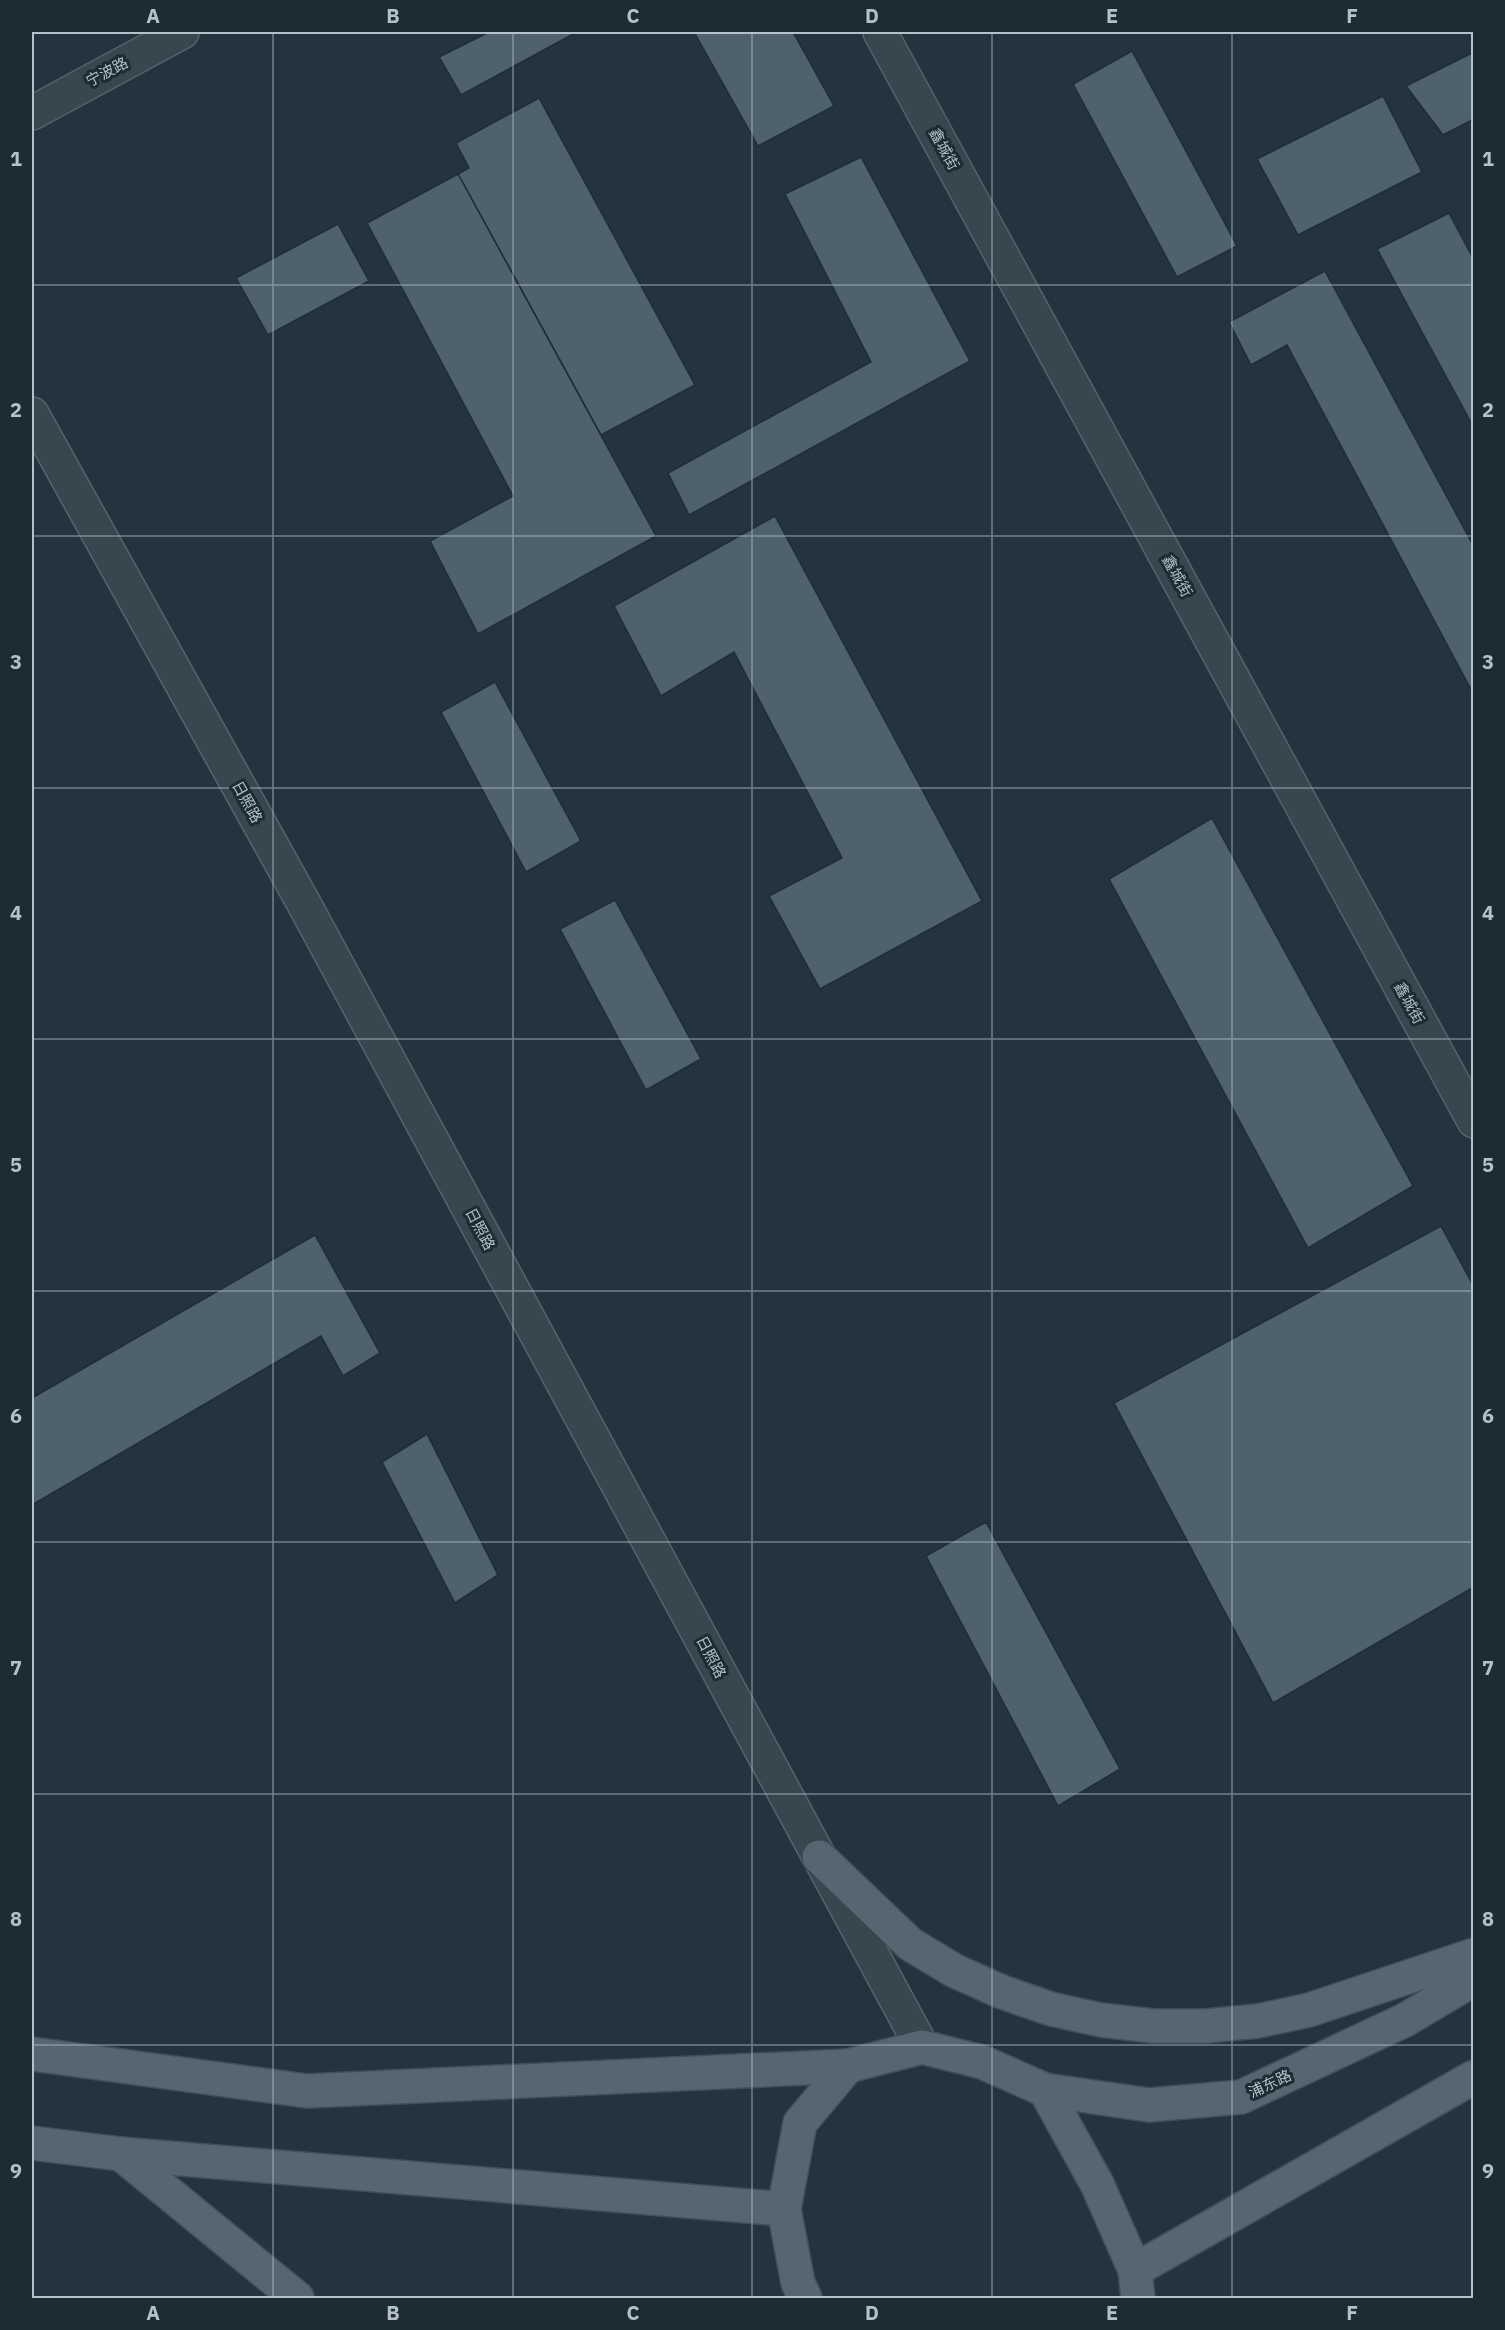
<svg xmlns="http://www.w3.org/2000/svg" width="1505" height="2330" viewBox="0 0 1505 2330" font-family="'IBM Plex Sans','Noto Sans SC',sans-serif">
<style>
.building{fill:#4e616c;stroke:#1f2d36;stroke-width:1.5}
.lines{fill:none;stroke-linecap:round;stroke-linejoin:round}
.minor-casing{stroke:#56636d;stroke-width:36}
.major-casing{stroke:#414f58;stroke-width:36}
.minor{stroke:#38464f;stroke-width:33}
.major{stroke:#56656f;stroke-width:33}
.grid{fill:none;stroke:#b4c0ca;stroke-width:1.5;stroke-opacity:0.55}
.labels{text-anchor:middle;stroke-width:6;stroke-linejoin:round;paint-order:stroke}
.street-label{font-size:15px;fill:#b4c0ca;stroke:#1d2b34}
.neatline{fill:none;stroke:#b4c0ca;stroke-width:2}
.grid-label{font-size:20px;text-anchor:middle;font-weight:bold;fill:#b4c0ca}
</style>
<rect width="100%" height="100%" fill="#23343f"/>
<!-- building -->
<g class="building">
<path d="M489 32H577L461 95 439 57Z"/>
<path d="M694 32H793L834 106 758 146Z"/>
<path d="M1132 51 1237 246 1177 277 1073 84Z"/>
<path d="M1474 52V119L1443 135 1406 86Z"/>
<path d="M1383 96 1422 172 1298 235 1257 159Z"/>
<path d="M539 98 695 385 601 435 458 174 469 168 456 143Z"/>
<path d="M861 157 970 361 689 515 668 473 871 362 785 194Z"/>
<path d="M458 174 656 536 478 634 430 541 513 496 367 223Z"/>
<path d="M1449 213 1474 260V428L1377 249Z"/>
<path d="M338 224 369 281 268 335 236 278Z"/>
<path d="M1325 271 1474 547V695L1287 345 1251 365 1229 322Z"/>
<path d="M775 516 982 901 820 989 769 896 842 858 734 652 661 696 614 606Z"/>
<path d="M495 682 581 841 526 872 441 712Z"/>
<path d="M1212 818 1413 1186 1308 1248 1109 879Z"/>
<path d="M615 900 701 1059 646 1090 560 929Z"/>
<path d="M1441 1226 1474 1287V1587L1273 1703 1114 1403Z"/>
<path d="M315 1235 380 1353 343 1376 321 1336 32 1505V1398Z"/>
<path d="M427 1434 498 1575 455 1603 382 1462Z"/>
<path d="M986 1522 1120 1769 1058 1806 926 1556Z"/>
</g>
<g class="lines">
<!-- minor casing -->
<g class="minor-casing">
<g id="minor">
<path d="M880 32 1474 1121"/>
<path d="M32 113 182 32"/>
<path d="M32 414 303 902 922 2047"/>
</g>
</g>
<!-- major casing -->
<g class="major-casing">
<g id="major">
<path d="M819 1857 910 1944 955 1971 1002 1992 1051 2009 1101 2020 1153 2026H1206L1258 2021 1309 2010 1474 1955"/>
<path d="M32 2054 307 2091 848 2066 922 2047 982 2062 1045 2090 1097 2184 1135 2270 1138 2298"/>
<path d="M1045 2090 1149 2105 1241 2097 1405 2020 1474 1979"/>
<path d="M32 2143 121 2154 784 2209"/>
<path d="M121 2154 297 2298"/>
<path d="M1135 2270 1474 2077"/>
<path d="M805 2298 798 2283 784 2209 800 2123 848 2066"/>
</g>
</g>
<!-- minor -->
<use href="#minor" class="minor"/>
<!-- major -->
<use href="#major" class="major"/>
</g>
<!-- grid -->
<path class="grid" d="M273 32V2298M513 32V2298M752 32V2298M992 32V2298M1232 32V2298M32 285H1474M32 536H1474M32 788H1474M32 1039H1474M32 1291H1474M32 1542H1474M32 1794H1474M32 2045H1474"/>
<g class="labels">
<!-- street labels -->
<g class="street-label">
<text transform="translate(107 72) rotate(-28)" y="5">宁波路</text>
<text transform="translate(944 149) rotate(61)" y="5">鑫城街</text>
<text transform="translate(1177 576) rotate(61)" y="5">鑫城街</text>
<text transform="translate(247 802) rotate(61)" y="5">日照路</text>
<text transform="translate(1409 1003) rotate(61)" y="5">鑫城街</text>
<text transform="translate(480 1229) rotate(62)" y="5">日照路</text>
<text transform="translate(711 1657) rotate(62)" y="5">日照路</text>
<text transform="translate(1270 2084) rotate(-25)" y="5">浦东路</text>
</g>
</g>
<!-- border -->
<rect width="1505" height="2330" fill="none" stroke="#1d2b34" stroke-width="66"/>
<rect x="33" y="33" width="1439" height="2264" class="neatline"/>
<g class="grid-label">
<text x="153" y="23">A</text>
<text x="393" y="23">B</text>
<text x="633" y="23">C</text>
<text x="872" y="23">D</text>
<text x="1112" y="23">E</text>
<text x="1352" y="23">F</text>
<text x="16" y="166">1</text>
<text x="1488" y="166">1</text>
<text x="16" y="417">2</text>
<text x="1488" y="417">2</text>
<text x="16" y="669">3</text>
<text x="1488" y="669">3</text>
<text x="16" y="920">4</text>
<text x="1488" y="920">4</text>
<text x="16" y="1172">5</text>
<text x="1488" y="1172">5</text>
<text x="16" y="1423">6</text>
<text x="1488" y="1423">6</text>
<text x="16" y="1675">7</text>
<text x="1488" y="1675">7</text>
<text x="16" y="1926">8</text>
<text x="1488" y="1926">8</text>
<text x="16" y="2178">9</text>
<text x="1488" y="2178">9</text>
<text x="153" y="2320">A</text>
<text x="393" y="2320">B</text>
<text x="633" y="2320">C</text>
<text x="872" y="2320">D</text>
<text x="1112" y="2320">E</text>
<text x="1352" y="2320">F</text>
</g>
</svg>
